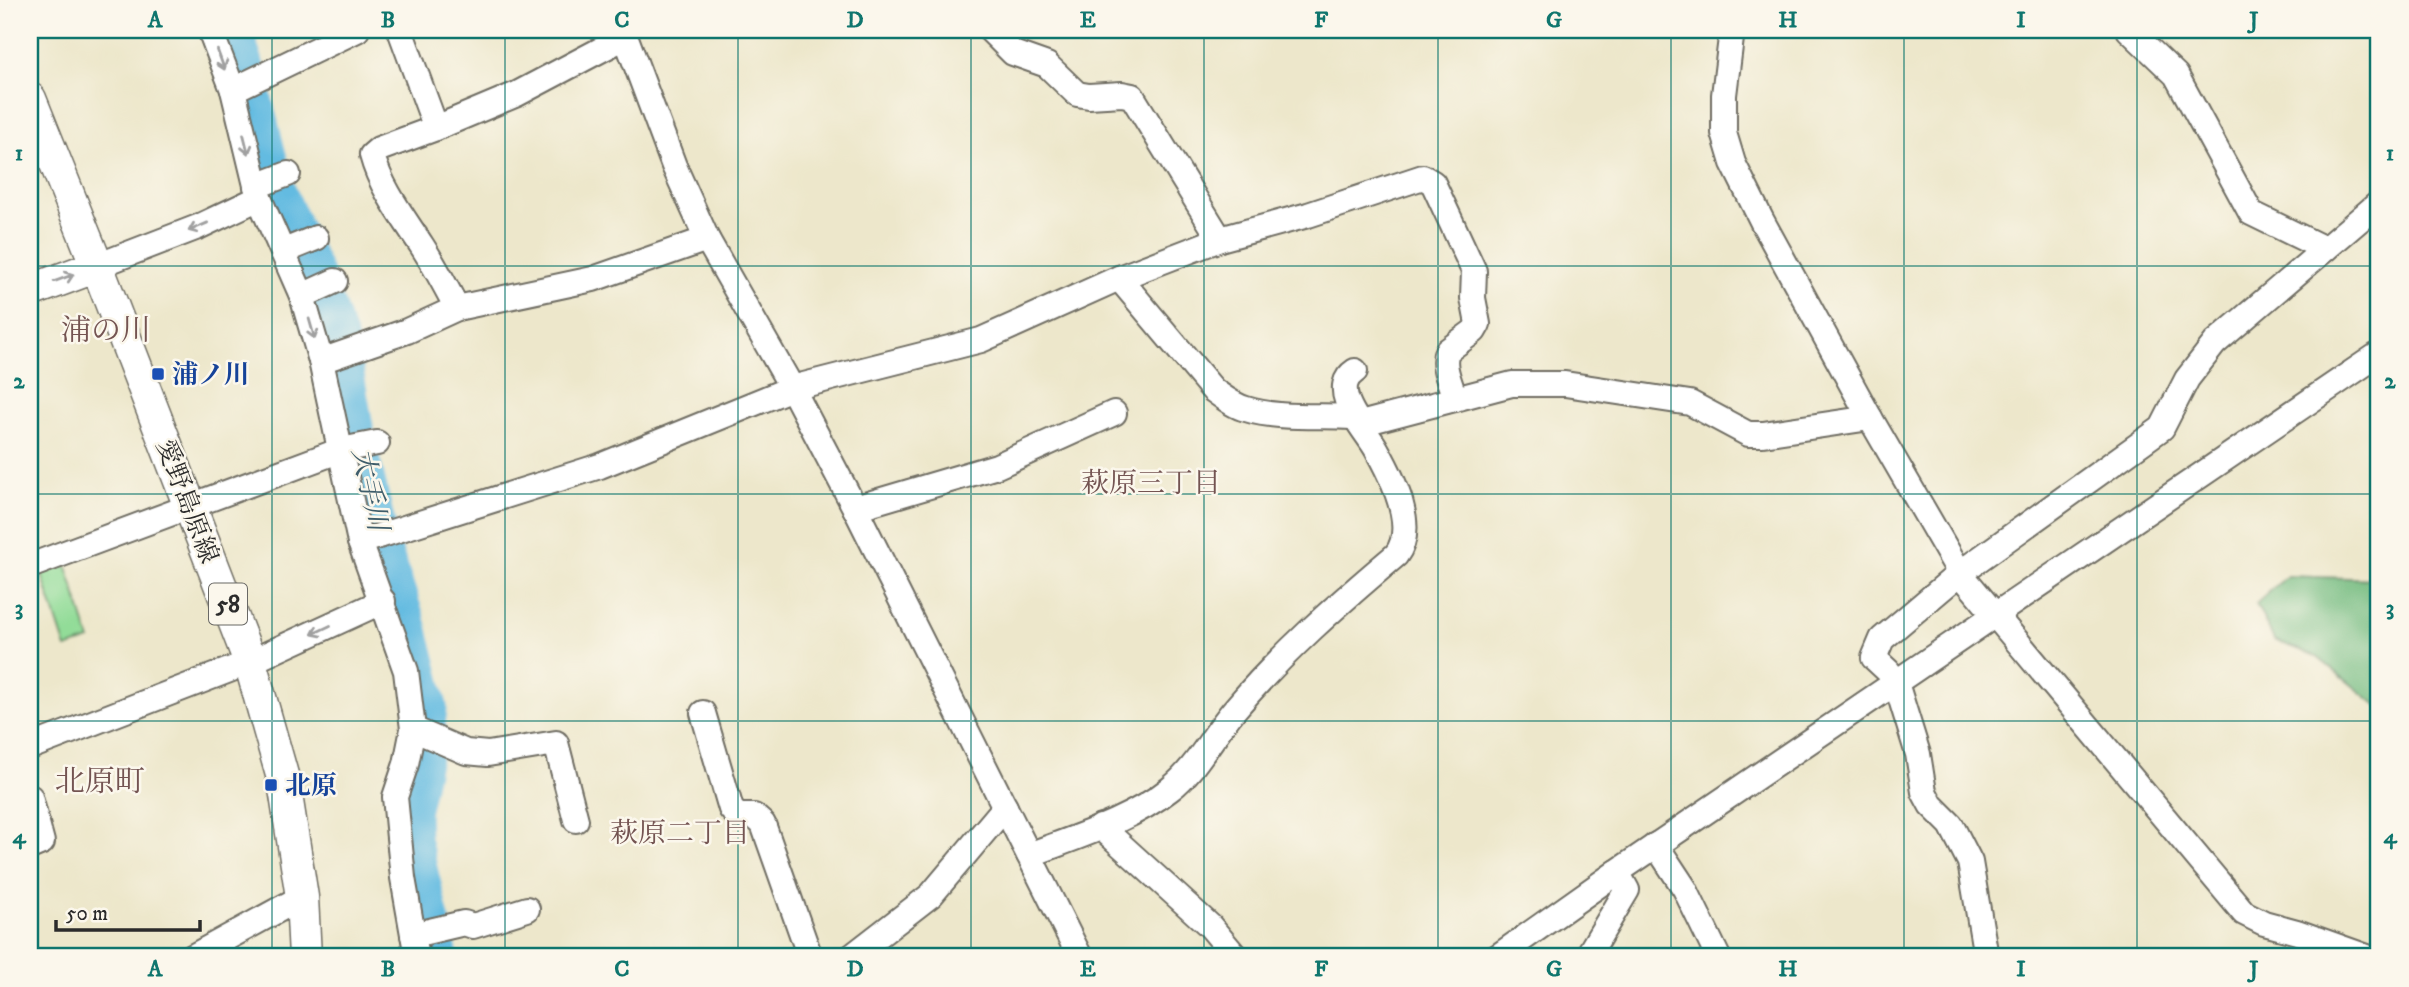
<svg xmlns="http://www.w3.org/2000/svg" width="2409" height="987" viewBox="0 0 2409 987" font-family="'IM FELL DW Pica','Noto Serif JP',serif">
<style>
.green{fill:#92dc98;stroke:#5e8462;stroke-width:2}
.forest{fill:#75bc80;stroke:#507456;stroke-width:2}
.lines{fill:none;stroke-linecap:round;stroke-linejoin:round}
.river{stroke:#64bbe1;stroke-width:35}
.minor-casing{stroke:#6f6d63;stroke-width:28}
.major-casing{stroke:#6f6d63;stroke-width:35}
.minor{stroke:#fff;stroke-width:24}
.major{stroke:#fff;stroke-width:32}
.oneway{stroke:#a0a0a0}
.grid{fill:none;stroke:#0f766e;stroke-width:2;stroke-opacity:0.55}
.transit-dot{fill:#1a4fb4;stroke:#fbf7ec;stroke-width:2.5}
.labels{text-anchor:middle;stroke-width:5;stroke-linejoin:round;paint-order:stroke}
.shield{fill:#fbf7ec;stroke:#696865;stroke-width:2}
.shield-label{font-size:24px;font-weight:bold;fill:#2b2b2b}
.transit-label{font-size:26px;font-weight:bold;fill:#164399;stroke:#fbf7ec;text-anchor:start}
.street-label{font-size:26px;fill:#2b2b2b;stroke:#fbf7ec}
.neighbourhood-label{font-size:28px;fill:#745452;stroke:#fbf7ec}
.water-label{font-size:28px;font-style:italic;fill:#3f5d6b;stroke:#fbf7ec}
.quarter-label{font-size:30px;fill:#745452;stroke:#fbf7ec}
.neatline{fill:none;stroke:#0f766e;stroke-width:2.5}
.grid-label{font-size:23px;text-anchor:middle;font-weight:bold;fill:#0f766e}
</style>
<rect width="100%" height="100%" fill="#fbf7ec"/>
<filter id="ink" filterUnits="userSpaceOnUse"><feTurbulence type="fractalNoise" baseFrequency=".0143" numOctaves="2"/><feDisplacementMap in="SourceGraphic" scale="14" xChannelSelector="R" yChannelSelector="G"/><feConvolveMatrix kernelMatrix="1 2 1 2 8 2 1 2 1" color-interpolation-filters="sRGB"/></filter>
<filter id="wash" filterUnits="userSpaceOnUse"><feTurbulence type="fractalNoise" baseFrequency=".00686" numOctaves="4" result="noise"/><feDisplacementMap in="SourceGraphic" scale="28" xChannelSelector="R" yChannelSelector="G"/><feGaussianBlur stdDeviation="1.57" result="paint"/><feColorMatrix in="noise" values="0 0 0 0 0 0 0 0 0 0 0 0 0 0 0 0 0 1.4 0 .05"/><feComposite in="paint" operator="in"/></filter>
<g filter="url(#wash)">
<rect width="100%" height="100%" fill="#ede7cb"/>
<!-- green -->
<path class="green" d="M65 561 90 640 66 648 40 569Z"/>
<!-- forest -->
<path class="forest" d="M2287 576 2379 579V707L2316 656 2274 640 2256 604Z"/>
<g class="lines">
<!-- river -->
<path class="river" d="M234 30 245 60 277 188 316 275 341 342 358 438 383 546 410 627 430 707 425 751 412 813 413 839 441 957"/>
</g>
</g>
<g filter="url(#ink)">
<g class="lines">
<!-- minor casing -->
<g class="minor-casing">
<g id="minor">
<path d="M210 30 233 90 259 198 302 296 321 361 360 542 406 671 413 729 406 764 395 797 403 878 417 957"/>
<path d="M400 30 436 128 517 94 625 37"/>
<path d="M623 30 674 166 707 239 792 388 855 508 1080 957"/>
<path d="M990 30 1013 53 1047 65 1077 94 1089 96 1122 94 1132 96 1220 239"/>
<path d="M1732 30 1724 95V133L1733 163 1762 221 1870 418 1960 573 2244 913 2264 923 2297 932 2367 957"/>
<path d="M2129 30 2176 75 2251 213 2325 249"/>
<path d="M233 90 357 30"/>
<path d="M436 128 379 149 372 155C381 189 404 218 422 246 435 266 446 287 457 308"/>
<path d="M256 186 288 174"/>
<path d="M284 251 316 238"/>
<path d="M97 266 198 227 259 198"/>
<path d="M1119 278 1213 390C1223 397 1234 406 1246 409 1277 419 1320 415 1352 417"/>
<path d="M302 296 335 281"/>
<path d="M321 361 407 331 457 308 593 279 707 239"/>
<path d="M1360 424 1512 384H1565L1690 403 1748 434H1763L1870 418"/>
<path d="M855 508 997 466 1114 413"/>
<path d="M360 542 600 466 792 388 981 340 1119 278 1220 239 1308 215 1423 177 1433 183 1474 271 1473 298 1478 324 1474 331 1447 351C1441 366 1451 384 1455 399"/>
<path d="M30 566 341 450 377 443"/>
<path d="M703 713 731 809 738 816H754L763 824 810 957"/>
<path d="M413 729 466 752 488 754 556 743 576 820"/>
<path d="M30 747 250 662 383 601"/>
<path d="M30 797 42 842 30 847"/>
<path d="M1101 827 1210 926 1236 957"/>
<path d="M1656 845 1685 889 1718 957"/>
<path d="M1029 855C1076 837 1130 821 1170 789 1196 769 1212 736 1234 710 1282 653 1339 603 1396 555 1418 527 1392 477 1377 450 1367 431 1326 390 1355 371"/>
<path d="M413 935 464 923 473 926 527 909"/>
<path d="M192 957 302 897"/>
<path d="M851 957 931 895 1005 807"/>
<path d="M1497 957 1617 872 2379 354"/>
<path d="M1587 957 1627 890 1617 872"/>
<path d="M1986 957 1970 862 1951 825 1931 805 1924 792 1918 754 1896 683 1888 671 1874 658 1882 639 1960 573 2162 428 2187 379 2215 343 2379 203"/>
</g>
</g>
<!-- major casing -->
<g class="major-casing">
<g id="major">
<path d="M30 99 97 266 250 662 284 782 302 897 305 957"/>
<path d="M30 291 97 266"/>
</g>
</g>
<!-- minor -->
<use href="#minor" class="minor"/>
<!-- major -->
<use href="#major" class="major"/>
</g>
<!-- one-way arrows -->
<defs><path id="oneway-shaft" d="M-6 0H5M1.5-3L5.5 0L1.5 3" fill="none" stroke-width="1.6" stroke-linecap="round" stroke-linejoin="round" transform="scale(1.75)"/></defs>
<g class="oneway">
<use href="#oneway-shaft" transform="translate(221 60) rotate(70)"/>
<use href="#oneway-shaft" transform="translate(246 144) rotate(76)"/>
<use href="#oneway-shaft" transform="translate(198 227) rotate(157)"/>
<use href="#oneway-shaft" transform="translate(64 278) rotate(-20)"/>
<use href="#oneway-shaft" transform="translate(312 329) rotate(74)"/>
<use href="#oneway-shaft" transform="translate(321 630) rotate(155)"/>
</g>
</g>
<!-- grid -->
<path class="grid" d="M272 30V957M505 30V957M738 30V957M971 30V957M1204 30V957M1438 30V957M1671 30V957M1904 30V957M2137 30V957M30 266H2379M30 494H2379M30 721H2379"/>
<!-- markers -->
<g class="transit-dot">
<rect x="151" y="367" width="14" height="14" rx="3.5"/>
<rect x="264" y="778" width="14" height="14" rx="3.5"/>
</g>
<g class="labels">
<!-- shield labels -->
<rect class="shield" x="209" y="583.5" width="38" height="41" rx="5"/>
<g class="shield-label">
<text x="228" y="612">58</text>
</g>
<!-- transit labels -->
<g class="transit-label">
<text x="172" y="383">浦ノ川</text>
<text x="285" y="794">北原</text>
</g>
<!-- street labels -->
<g class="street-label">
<text transform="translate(188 501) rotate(69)" y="9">愛野島原線</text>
</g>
<!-- neighbourhood labels -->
<g class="neighbourhood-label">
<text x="1151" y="492">萩原三丁目</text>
<text x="680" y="842">萩原二丁目</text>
</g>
<!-- water labels -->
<g class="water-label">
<text transform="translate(371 489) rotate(78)" y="10">大手川</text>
</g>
<!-- quarter labels -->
<g class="quarter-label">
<text x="106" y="340">浦の川</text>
<text x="100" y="791">北原町</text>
</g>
</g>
<!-- margin -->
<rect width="2409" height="987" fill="none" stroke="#fbf7ec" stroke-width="77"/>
<!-- scale -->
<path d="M56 920v10h144v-10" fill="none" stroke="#2b2b2b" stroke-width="3.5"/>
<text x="66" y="920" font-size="21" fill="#2b2b2b" stroke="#fbf7ec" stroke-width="5" paint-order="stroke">50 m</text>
<rect x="38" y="38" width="2332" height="910" class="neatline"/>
<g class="grid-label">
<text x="155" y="27">A</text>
<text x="388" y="27">B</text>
<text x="622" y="27">C</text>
<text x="855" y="27">D</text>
<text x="1088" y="27">E</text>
<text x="1321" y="27">F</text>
<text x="1554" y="27">G</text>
<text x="1788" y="27">H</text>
<text x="2021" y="27">I</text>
<text x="2254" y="27">J</text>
<text x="19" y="160">1</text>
<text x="2390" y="160">1</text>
<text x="19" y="388">2</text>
<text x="2390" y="388">2</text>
<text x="19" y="615">3</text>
<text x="2390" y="615">3</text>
<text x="19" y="843">4</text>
<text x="2390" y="843">4</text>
<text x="155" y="976">A</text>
<text x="388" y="976">B</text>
<text x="622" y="976">C</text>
<text x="855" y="976">D</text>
<text x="1088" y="976">E</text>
<text x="1321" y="976">F</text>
<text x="1554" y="976">G</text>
<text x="1788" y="976">H</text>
<text x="2021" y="976">I</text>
<text x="2254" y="976">J</text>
</g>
</svg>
